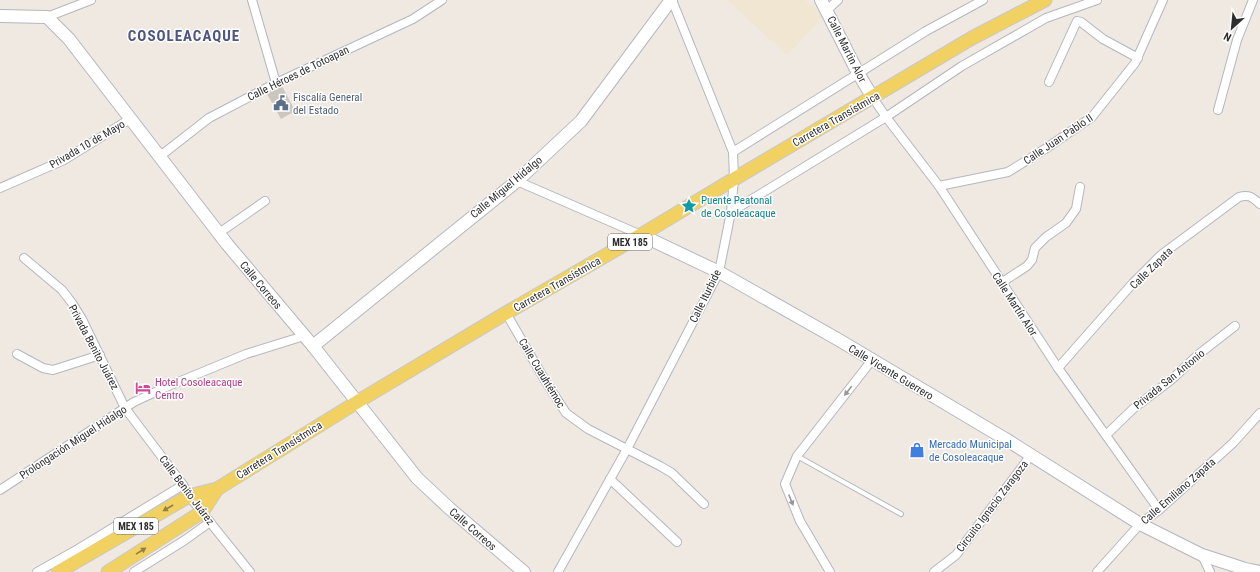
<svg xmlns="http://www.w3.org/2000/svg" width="1260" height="572" viewBox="0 0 1260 572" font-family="'Roboto Condensed',sans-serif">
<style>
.education{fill:#f0e6d1}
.building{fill:#cbc7bf}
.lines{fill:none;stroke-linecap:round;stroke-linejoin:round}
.lane-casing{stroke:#b4b7c1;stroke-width:6}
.street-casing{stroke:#b4b7c1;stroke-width:10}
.secondary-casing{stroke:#b4b7c1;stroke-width:14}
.primary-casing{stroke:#c9c9c9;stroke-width:15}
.lane{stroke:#fff;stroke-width:4}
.street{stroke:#fff;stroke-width:8}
.secondary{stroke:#fff;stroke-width:12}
.primary{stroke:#f2d163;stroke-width:13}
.oneway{fill:#969696}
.oneway2{fill:#908048}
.labels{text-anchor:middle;stroke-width:3;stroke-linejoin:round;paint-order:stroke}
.shield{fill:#fff;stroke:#6d6d6d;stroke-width:1}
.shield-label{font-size:10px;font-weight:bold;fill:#2e2e2e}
.street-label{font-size:11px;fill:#2e2e2e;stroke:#fff}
.service-label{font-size:11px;fill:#4e5e75;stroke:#fff;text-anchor:start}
.culture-label{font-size:11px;fill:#0d838f;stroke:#fff;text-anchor:start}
.hotel-label{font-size:11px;fill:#b23c85;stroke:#fff;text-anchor:start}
.shop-label{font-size:11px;fill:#366cbe;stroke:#fff;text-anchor:start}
.district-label{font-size:15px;font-weight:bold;letter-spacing:1px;fill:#4d5680;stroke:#fff}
</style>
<rect width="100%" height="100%" fill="#efe9e1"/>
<!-- education -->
<path class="education" d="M727 0H805L824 16 787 55Z"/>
<!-- building -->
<path class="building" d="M282 86 295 111 281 119 267 94Z"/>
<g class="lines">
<!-- lane casing -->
<g class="lane-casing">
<path id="lane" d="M797 456 901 514"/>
</g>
<!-- street casing -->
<g class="street-casing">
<g id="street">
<path d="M252 0 276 83"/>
<path d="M827 10 838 0"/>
<path d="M47 17 91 0"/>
<path d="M1049 82 1077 21 1081 22 1103 39 1138 58"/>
<path d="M873 98 886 117 939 186 1058 368 1159 510"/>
<path d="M1218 110 1237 40 1253 0"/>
<path d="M733 152 926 31 983 0"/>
<path d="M159 157 209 118 276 83 413 19 442 0"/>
<path d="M517 181 641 235"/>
<path d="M939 186 1008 172 1045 149 1092 117 1135 63 1163 0"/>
<path d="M0 188 64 160 130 119"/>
<path d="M731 212 886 117 962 66 1046 18 1097 0"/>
<path d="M219 233 265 201"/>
<path d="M24 258 62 290 72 303 82 319 125 408 183 485 189 496 250 572"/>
<path d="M1001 283 1027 266 1032 260 1035 248 1046 237 1066 223 1076 209 1080 187"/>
<path d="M506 313 546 382 566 413 588 429 660 466 672 473 704 504"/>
<path d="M17 354 43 368 53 370 100 355"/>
<path d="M1058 368 1133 283 1161 255 1239 197C1249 194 1252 197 1260 204"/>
<path d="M1106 435 1134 408 1171 380 1199 354 1235 326"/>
<path d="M610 479 677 542"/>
<path d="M0 490 134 402 166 387 246 354 304 336"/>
<path d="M1202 555 1210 572"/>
<path d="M37 572 78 549 183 485"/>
<path d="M134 572 185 540 210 522"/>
<path d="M558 572 627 449 719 272 731 212 734 179 733 152 672 0"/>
<path d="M830 572 800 521 785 484 797 456 872 360"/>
<path d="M934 572 956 555 1031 455"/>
<path d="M1097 572 1140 524 1159 510 1233 443 1260 413"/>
</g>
</g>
<!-- secondary casing -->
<g class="secondary-casing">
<g id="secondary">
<path d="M821 0 858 73 873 98"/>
<path d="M0 16 47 17 69 39 227 244 313 346 417 478 449 508 524 572"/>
<path d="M641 235 719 272 839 340 1007 440 1140 524 1202 555 1245 569 1260 572"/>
<path d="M313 346 517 181 581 121 671 0"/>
</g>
</g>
<!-- primary casing -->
<g class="primary-casing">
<g id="primary">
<path d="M58 572 189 496 217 489 357 402 506 313 641 235 734 179 972 38 1045 0"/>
<path d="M108 572 202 512 217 489"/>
</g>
</g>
<!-- lane -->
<use href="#lane" class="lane"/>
<!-- street -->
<use href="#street" class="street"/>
<!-- secondary -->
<use href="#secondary" class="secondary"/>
<!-- primary -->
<use href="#primary" class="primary"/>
</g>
<!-- one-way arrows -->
<defs><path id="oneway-solid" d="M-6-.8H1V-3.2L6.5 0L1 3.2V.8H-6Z"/></defs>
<g class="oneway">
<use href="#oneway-solid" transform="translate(848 391) rotate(128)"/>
<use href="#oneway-solid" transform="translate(791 500) rotate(68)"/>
</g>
<g class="oneway2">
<use href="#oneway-solid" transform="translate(168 508) rotate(150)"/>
<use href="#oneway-solid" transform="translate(141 551) rotate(-32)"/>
</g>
<!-- icons -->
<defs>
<g id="civic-bare" transform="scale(1.2)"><path d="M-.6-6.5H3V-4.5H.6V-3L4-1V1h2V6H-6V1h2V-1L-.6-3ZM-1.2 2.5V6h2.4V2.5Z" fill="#5c6f8a" stroke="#fff" stroke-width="2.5" paint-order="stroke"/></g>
<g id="sight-bare" transform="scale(1.2)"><path d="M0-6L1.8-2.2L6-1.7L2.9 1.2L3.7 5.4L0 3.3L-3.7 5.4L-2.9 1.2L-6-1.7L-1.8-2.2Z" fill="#0f9aa8" stroke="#fff" stroke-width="2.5" paint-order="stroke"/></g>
<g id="hotel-bare" transform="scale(1.2)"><path d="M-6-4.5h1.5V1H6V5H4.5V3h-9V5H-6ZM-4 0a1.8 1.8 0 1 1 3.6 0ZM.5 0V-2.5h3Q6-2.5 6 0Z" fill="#d1479c" stroke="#fff" stroke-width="2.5" paint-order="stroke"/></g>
<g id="shop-bare" transform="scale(1.2)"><path d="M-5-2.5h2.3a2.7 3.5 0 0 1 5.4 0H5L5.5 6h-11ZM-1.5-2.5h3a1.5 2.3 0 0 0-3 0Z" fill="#3f7fe0" stroke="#fff" stroke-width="2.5" paint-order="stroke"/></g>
</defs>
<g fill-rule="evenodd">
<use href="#civic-bare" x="281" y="103"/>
<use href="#sight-bare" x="689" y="206"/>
<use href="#hotel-bare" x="143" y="388"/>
<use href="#shop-bare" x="917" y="450"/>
</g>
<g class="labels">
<!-- shield labels -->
<g class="shield">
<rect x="608" y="234" width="44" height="16" rx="3"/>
<rect x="114" y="518" width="44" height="16" rx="3"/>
</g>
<g class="shield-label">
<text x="630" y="246">MEX 185</text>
<text x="136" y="530">MEX 185</text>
</g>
<!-- street labels -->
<g class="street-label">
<text transform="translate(847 49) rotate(63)" y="4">Calle Martin Alor</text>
<text transform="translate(298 73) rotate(-26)" y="4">Calle Héroes de Totoapan</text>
<text transform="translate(836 119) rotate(-30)" y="4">Carretera Transístmica</text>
<text transform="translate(1058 139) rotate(-34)" y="4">Calle Juan Pablo II</text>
<text transform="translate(87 144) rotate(-30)" y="4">Privada 10 de Mayo</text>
<text transform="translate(506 187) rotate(-40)" y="4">Calle Miguel Hidalgo</text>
<text transform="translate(1151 268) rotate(-44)" y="4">Calle Zapata</text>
<text transform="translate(557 284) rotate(-30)" y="4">Carretera Transístmica</text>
<text transform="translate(261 285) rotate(50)" y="4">Calle Correos</text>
<text transform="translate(705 296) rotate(-64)" y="4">Calle Iturbide</text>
<text transform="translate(1015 304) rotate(57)" y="4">Calle Martín Alor</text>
<text transform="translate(94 347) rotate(62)" y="4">Privada Benito Juárez</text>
<text transform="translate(891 372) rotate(31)" y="4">Calle Vicente Guerrero</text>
<text transform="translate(542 373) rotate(59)" y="4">Calle Cuauhtémoc</text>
<text transform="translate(1169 379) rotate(-39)" y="4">Privada San Antonio</text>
<text transform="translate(73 442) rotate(-33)" y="4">Prolongación Miguel Hidalgo</text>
<text transform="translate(279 450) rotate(-32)" y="4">Carretera Transístmica</text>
<text transform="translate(187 490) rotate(53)" y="4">Calle Benito Juárez</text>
<text transform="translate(1178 491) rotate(-41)" y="4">Calle Emiliano Zapata</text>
<text transform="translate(992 506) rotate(-53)" y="4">Circuito Ignacio Zaragoza</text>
<text transform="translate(473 529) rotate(41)" y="4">Calle Correos</text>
</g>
<!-- service labels -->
<g class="service-label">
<text x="293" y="101">Fiscalía General<tspan x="293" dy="13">del Estado</tspan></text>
</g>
<!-- culture labels -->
<g class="culture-label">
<text x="701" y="204">Puente Peatonal<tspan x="701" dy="13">de Cosoleacaque</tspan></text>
</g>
<!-- hotel labels -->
<g class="hotel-label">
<text x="155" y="386">Hotel Cosoleacaque<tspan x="155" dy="13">Centro</tspan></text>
</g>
<!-- shop labels -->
<g class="shop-label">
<text x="929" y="448">Mercado Municipal<tspan x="929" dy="13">de Cosoleacaque</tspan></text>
</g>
<!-- district labels -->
<g class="district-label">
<text x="184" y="41">COSOLEACAQUE</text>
</g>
</g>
<!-- north arrow -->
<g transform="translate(1232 28) rotate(207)" stroke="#ffffff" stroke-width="3" paint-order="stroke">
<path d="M0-3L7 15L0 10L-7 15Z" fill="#2e2e2e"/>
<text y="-6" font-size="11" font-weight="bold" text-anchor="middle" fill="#2e2e2e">N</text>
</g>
</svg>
